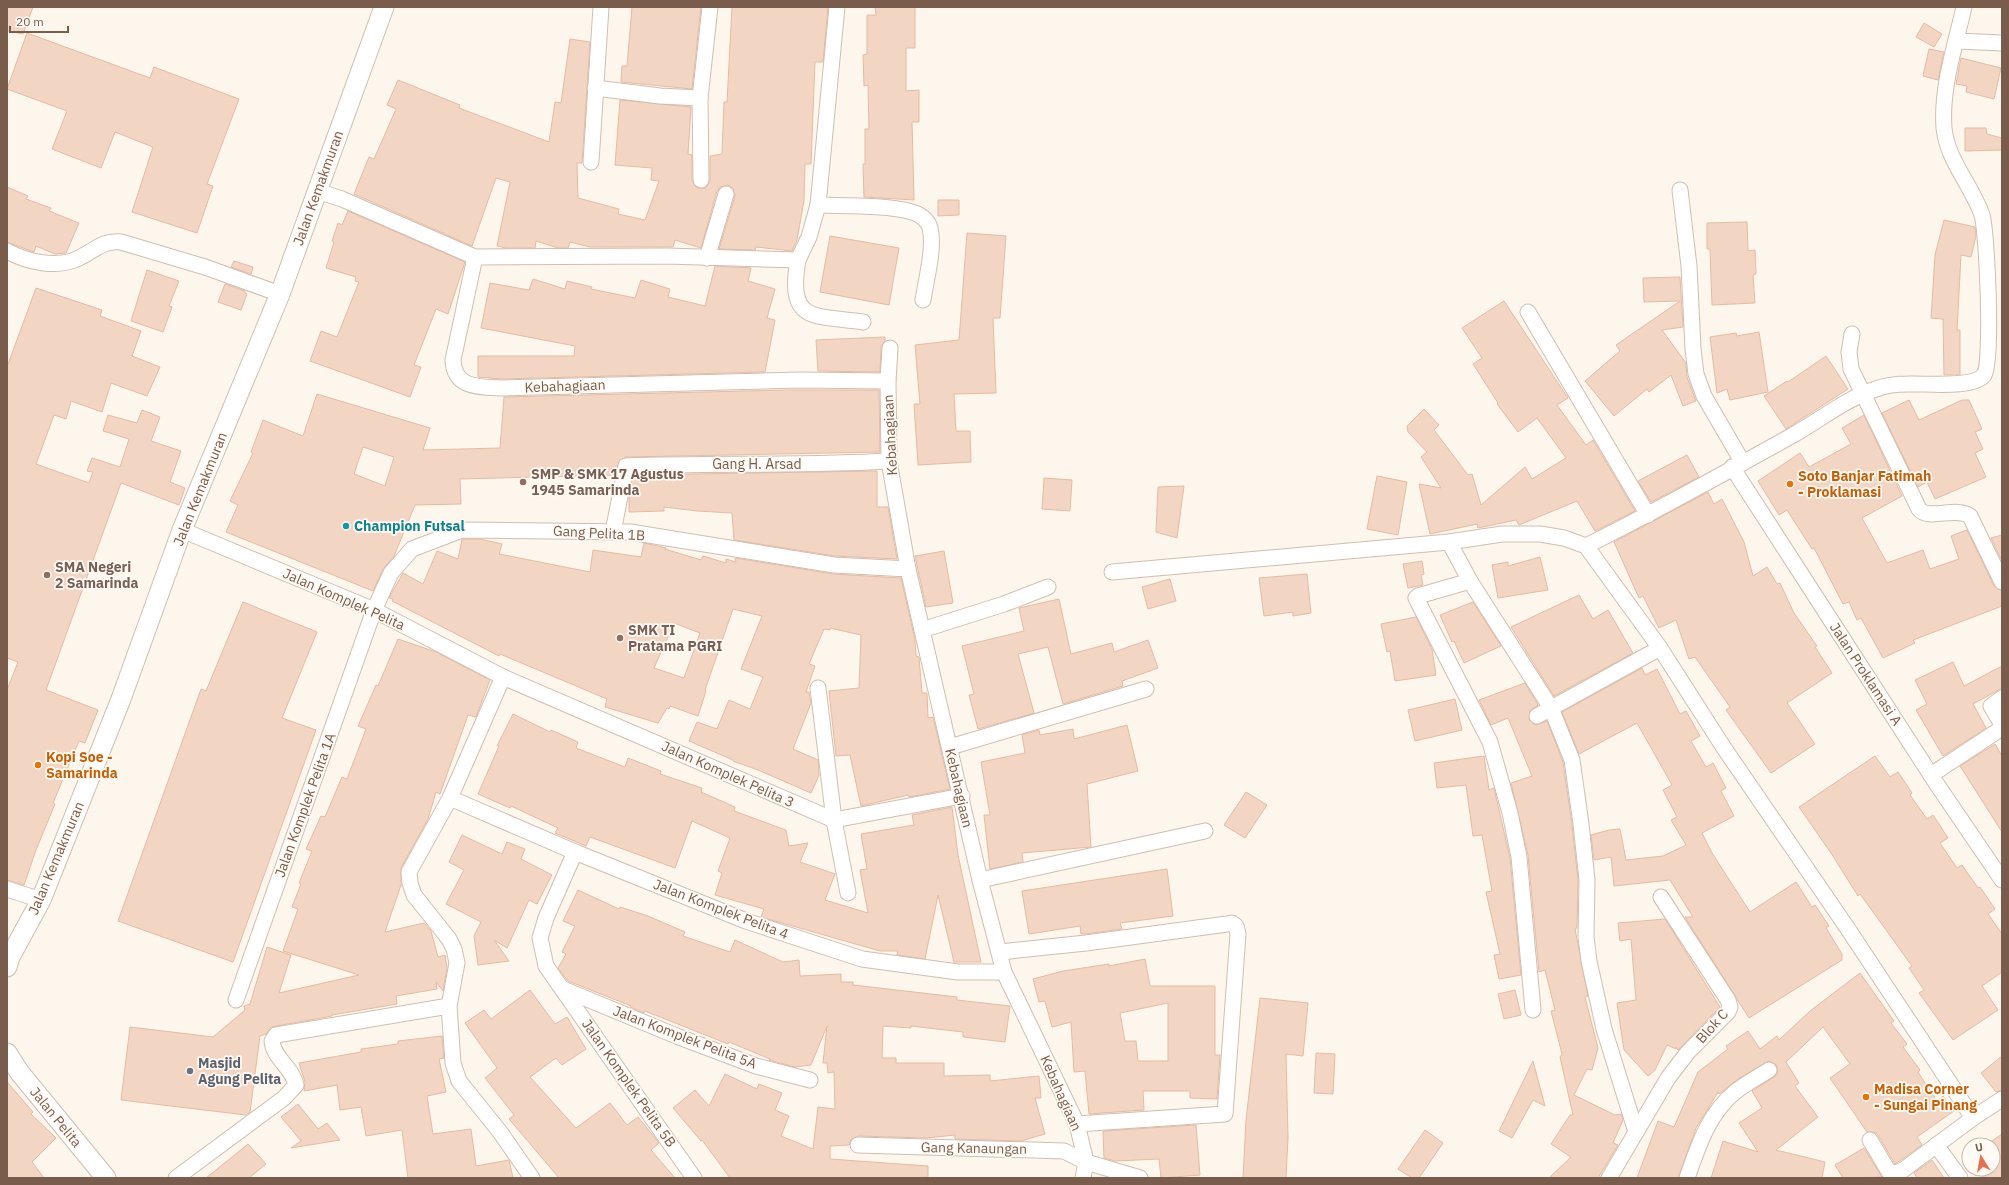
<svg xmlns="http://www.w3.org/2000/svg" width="2009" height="1185" viewBox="0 0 2009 1185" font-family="'IBM Plex Sans',sans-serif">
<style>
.building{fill:#f3d5c3;stroke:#e6bba3;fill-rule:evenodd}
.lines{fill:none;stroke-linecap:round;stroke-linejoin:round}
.minor-casing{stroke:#d1beb0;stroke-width:17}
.tertiary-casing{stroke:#d1beb0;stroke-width:21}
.minor{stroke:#fff;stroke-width:15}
.tertiary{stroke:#fff;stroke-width:19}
.education-dot{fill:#8d6e63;stroke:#fffaf3;stroke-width:1.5}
.food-dot{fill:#e8710a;stroke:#fffaf3;stroke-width:1.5}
.culture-dot{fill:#0f9aa8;stroke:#fffaf3;stroke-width:1.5}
.worship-dot{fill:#6b7280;stroke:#fffaf3;stroke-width:1.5}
.labels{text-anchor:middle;stroke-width:3.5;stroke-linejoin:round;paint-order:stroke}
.street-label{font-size:14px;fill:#7a5c4d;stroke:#fffaf3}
.education-label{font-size:14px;font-weight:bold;fill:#785e54;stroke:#fffaf3;text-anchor:start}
.food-label{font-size:14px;font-weight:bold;fill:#c56008;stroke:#fffaf3;text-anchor:start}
.culture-label{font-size:14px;font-weight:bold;fill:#0d838f;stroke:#fffaf3;text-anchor:start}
.worship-label{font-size:14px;font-weight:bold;fill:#5b616d;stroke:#fffaf3;text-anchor:start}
</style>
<rect width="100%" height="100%" fill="#fdf6ec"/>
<!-- building -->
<g class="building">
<path d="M7 7H33L23 34 7 31Z"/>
<path d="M632 7H701L692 89 621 82 622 66H627Z"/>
<path d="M732 7H828L823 62H815L811 164H805L804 200 797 240 792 251 756 247 755 250 719 249 735 196 733 188 728 185 720 187 717 191 701 248 675 240 673 247H590L570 242 568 248H558L536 241 535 248H506L497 246 510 182 496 178 472 246 354 194 369 157 374 159 396 109 387 105 398 80 460 105 459 108 549 142 555 102 561 103 570 39 590 42 582 163H577L578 198 619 209 618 214 645 220 659 181 651 180 652 168 615 165 620 100 691 107 688 154 692 155V180L697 188H706L710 180V156L722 154 724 102H727Z"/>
<path d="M875 7H915V48H906V91L919 90V122H912L914 200 864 197 863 164H865V129H869L868 85 864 86 863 55 867 54V15H876Z"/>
<path d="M1924 23 1942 34 1934 47 1916 37Z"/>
<path d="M27 33 150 78 154 67 239 99 207 184 213 186 197 233 132 212 153 147 115 132 101 168 52 149 67 111 7 89Z"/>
<path d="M1929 49 1944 52 1938 80 1923 76Z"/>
<path d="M1961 58 2001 68 1994 99 1966 92 1967 86 1956 84Z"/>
<path d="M1965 128H1986L1987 134 2002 138V150L1965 151Z"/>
<path d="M7 187 28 196 26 199 51 208 49 211 79 223 66 253 55 254 36 246 34 252 7 242Z"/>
<path d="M938 200H959V215L938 216Z"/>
<path d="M348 211 465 262 448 314 436 309 414 365 421 367 410 397 310 361 321 331 337 337 359 282 355 281 356 277 326 268 334 242 332 241 338 223 342 225Z"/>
<path d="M1944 220 1975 227 1976 236 1971 257 1961 255 1957 330H1960V375H1944L1943 319 1931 318 1935 255Z"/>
<path d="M1747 222 1748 251 1755 250 1756 274 1753 275 1755 303 1712 305 1710 249H1707V223Z"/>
<path d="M967 233 1006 236 1000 318H993L996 393 954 394 956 431H970L971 462 918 465 914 404H920L915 345 959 340Z"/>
<path d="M830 236 899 248 889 305 820 292Z"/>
<path d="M234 261 253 267 251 274 231 267Z"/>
<path d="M715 266 751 268 748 281 775 289 767 318 775 320 765 372 501 379 478 377V356H574L575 346 481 328 490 283 529 290 533 279 565 289 567 281 592 287 591 289 635 298 641 280 670 289 668 297 705 306Z"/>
<path d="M147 270 179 281 169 306 172 307 163 332 131 321Z"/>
<path d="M1680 277 1683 327 1662 330 1686 363 1687 377 1696 401 1683 406 1671 375 1649 392 1647 389 1614 416 1585 381 1620 351 1616 345 1680 301 1644 302 1643 278Z"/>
<path d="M225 284 245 291V293L247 294 241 310 218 302Z"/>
<path d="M36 288 102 310 100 316 141 331 132 356 160 367 147 396 111 383 102 412 71 401 66 419 54 415 36 464 89 483 93 472 87 471 92 458 120 467 129 439 103 431 108 415 137 423 142 410 160 417 151 441 181 451 170 482 185 488 179 505 121 483 46 690 98 710 85 743 79 741 53 803 55 804 36 850 24 885 7 880V690L18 662 7 658V367Z"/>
<path d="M1504 301 1568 398 1557 405 1586 445 1593 440 1635 511 1595 531 1577 501 1519 525 1516 520 1478 528 1477 524 1430 534 1419 484 1441 488 1421 457 1427 452 1408 432 1407 426 1424 409 1439 425 1434 430 1468 475 1472 474 1481 505 1525 467 1532 479 1566 458 1537 418 1518 432 1497 404 1498 403 1473 364 1482 358 1462 328Z"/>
<path d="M1759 332 1768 392 1730 400 1727 389 1717 393 1710 337 1736 333 1737 336Z"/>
<path d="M885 337V341L881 347 880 372 818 371 816 340Z"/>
<path d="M1826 356 1848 389 1786 429 1764 396 1787 381 1788 382Z"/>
<path d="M785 390H879L880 452 626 457 619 461 615 475 460 479 461 504 415 505 394 556 383 569 373 591 226 532 238 505 230 501 253 453 251 452 263 420 303 436 317 394 430 428 423 450 500 448 504 397ZM363 447 394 457 385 486 354 474Z"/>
<path d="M1909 400 1919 420 1962 400H1969L1982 429 1975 432 1983 449 1975 453 1986 477 1935 499 1927 482 1918 487 1882 413Z"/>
<path d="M1864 415 1902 496 1862 518 1887 563 1923 550 1930 569 1959 559 1951 536 1967 530 1994 586 2002 591V606L1913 640 1915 643 1883 658 1861 618 1857 620 1849 602 1843 604 1814 548 1812 549 1787 510 1779 515 1758 481 1800 453 1809 467 1851 444 1842 428Z"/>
<path d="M1687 455 1699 477 1651 502 1638 481Z"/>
<path d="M877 471V507H888L897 559 835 556 734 540 732 513 697 511 664 507V511L629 512V496L633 475Z"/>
<path d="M1377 476 1407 482 1398 535 1367 529Z"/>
<path d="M1044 478 1072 480 1070 511 1042 509Z"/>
<path d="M1184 486 1177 538 1156 532 1158 487Z"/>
<path d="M1708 492 1714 504 1722 499 1744 542 1753 576 1767 567 1777 584 1780 583 1794 613 1817 646 1815 647 1832 673 1787 703 1815 744 1771 773 1726 710 1730 707 1695 657 1689 659 1676 620 1659 628 1643 596 1639 598 1614 542Z"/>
<path d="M2002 535V561L1991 538Z"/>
<path d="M462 539H480L502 544 499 554 590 572 593 550 641 557 644 543 666 548 665 549 701 560 703 556 726 563V559L736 562 735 558 833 574 901 578 915 640 916 656 919 657 922 693H927L928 718 933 717 950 789 909 797 908 795 861 806 850 755 836 756 829 691 859 688 861 635 830 628V630L824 629 809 664 815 666 806 692H809L811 703 793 749 818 760 819 775 811 793 758 770 733 761V760L689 741 697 722 717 729 729 700 750 709 763 677 741 669 762 616 733 609 705 690 706 691 698 716 670 706 669 709 667 708 658 723 605 707 607 699 500 654 499 656 392 601 393 599 389 598 403 573 423 584 437 551 458 559ZM674 623 700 633 684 678 654 668Z"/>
<path d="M944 551 953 603 926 607 915 556Z"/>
<path d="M1540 557 1548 590 1498 598 1492 565 1508 562V566Z"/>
<path d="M1422 561 1424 574 1421 575 1423 585 1408 588 1403 564Z"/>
<path d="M1307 574 1311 613 1293 616V612L1264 616 1259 578Z"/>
<path d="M1170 579 1176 601 1148 609 1142 587Z"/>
<path d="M1579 595 1593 619 1608 610 1633 653 1554 696 1511 627Z"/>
<path d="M1059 599 1071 654 1112 643 1114 652 1148 640 1158 668 1122 681 1123 686 1063 704 1048 647 1018 654 1034 713 978 729 969 695 974 694 962 646 1024 631 1019 608Z"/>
<path d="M243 602 317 632 282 718 316 730 233 962 118 921 201 689 206 691Z"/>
<path d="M1473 602 1501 646 1464 663 1454 641 1452 642 1440 615Z"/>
<path d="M1416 617 1432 649 1436 675 1395 681 1390 651 1387 652 1381 624Z"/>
<path d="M398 639 436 652 490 680 476 717 468 715 440 794 436 792 428 819 401 868V885L385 932 424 923 431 931 438 957 445 955 447 968 443 991 436 982 437 989 396 996 397 1004 332 1015V1016L271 1027 266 1034 260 1036 250 1112 246 1115 121 1100 130 1027 213 1037 245 1010 244 1006 250 1004 267 947 291 955 279 993 359 975 283 951 298 909 292 907 301 884 299 883 312 851 306 849 321 816 325 817 342 777 347 779 366 729 358 726 376 685 378 686Z"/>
<path d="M1953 662 1964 686 2002 666V688L1973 704 1986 728 1943 756 1916 710 1927 704 1915 680Z"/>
<path d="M1642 668 1645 675 1657 669 1680 714 1686 711 1700 736 1691 741 1706 767 1713 763 1726 788 1721 791 1734 816 1702 833 1712 853 1750 912 1796 882 1812 907 1815 905 1829 926 1826 928 1842 954V960L1749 1018 1685 917H1693L1670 880 1614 886 1611 857 1594 860 1591 835 1609 830 1620 829 1626 860 1663 856 1686 845 1671 820 1677 817 1663 790 1672 785 1637 723 1579 754 1562 712Z"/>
<path d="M1525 683 1538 705 1530 711 1529 720 1536 725 1547 721 1563 762 1572 825 1578 880 1577 928 1575 929 1588 996 1585 997 1598 1048 1592 1070 1587 1069 1574 1095 1615 1115 1621 1114 1623 1120 1613 1143 1618 1145 1598 1178H1549L1571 1157 1551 1144 1570 1115H1573L1560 1057 1562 1054 1551 1011 1555 1010 1545 970 1539 972 1528 855 1511 783 1532 776 1508 718 1491 725 1479 700Z"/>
<path d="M1455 699 1462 730 1415 741 1408 710Z"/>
<path d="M513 714 550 732 551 730 578 742 576 748 625 767 628 758 661 771 660 774 702 788 701 792 735 807 734 811 786 830 789 846 808 843 800 862 835 874 825 900 868 913 860 870 867 869 861 834 914 825 912 815 952 807 958 855 981 962H954L938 895 925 959 897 955 898 951H880L761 917 764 909 715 895 722 873 718 871 730 838 692 821 675 868 590 837 586 846 555 833 558 828 511 806 510 808 478 794 499 746H497Z"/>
<path d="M1127 725 1138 771 1087 784 1091 847 1022 853 1023 862 990 869 984 815H990L981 762 1025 753 1022 735 1039 730 1040 735 1073 729 1074 739Z"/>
<path d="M1995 744 2002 756V832L1960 766Z"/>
<path d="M1484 756 1489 790 1494 788 1510 858 1521 975 1499 979 1494 955 1500 954 1486 892 1492 891 1482 835 1473 836 1466 785 1437 788 1434 763Z"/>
<path d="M1875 756 1890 777 1898 772 1912 793 1910 795 1927 819 1933 815 1948 838 1940 843 1957 868 1962 865 1978 888 1980 887 1995 909 1988 914 2002 934V972L1982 986 1998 1010 1953 1040 1919 993 1924 990 1909 968 1912 966 1860 894 1858 896 1831 853 1799 807Z"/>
<path d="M1246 792 1267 805 1245 838 1224 825Z"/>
<path d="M462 835 502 854 507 842 525 849 521 859 552 875 537 904 529 900 507 948 494 940 509 961 478 965 474 936 481 922 446 904 464 870 449 862Z"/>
<path d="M1167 869 1173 916 1120 923 1122 929 1085 934H1081L1080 926 1029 934 1022 891Z"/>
<path d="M578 890 619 909 620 907 648 916 685 932 683 936 730 952 735 940 783 962 799 960 800 976 841 974V982H853V985L957 997V1000L1010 1006 1005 1042 963 1037V1032L911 1026V1028L883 1026 882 1058H896V1063H944V1076L990 1075V1081L1039 1076 1041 1098H1035L1045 1134 1021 1141 955 1139V1135L926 1138 858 1136 851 1140 849 1145 830 1146V1159L928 1166V1178H730L702 1140 701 1141 673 1108 695 1090 709 1106 725 1074 757 1089 759 1084 782 1093 775 1110 789 1116 781 1136 813 1149 818 1107 835 1109 834 1072 828 1073 827 1063H823L827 1026 811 1065 795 1067 769 1060 770 1059 729 1042 728 1044 645 1011 644 1013 630 1007 631 1006 568 981 558 968 566 954 562 952 575 926 563 921Z"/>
<path d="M1665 919 1720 1007 1678 1050 1676 1047V1049L1667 1045 1655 1070 1648 1076 1624 1050 1617 1003 1636 1000 1631 939 1620 941 1618 923Z"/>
<path d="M1145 959 1150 986H1215V1055H1220L1217 1099 1190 1098V1091H1143L1144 1110 1089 1114 1085 1071 1074 1072 1071 1022 1052 1027 1045 1001 1039 1002 1033 979 1063 971 1109 964V966ZM1168 1003V1061H1138L1136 1041H1125L1120 1013Z"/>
<path d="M1860 973 1894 1021 1891 1023 1907 1044 1903 1047 1920 1070 1918 1072 1937 1101 1943 1096 1954 1111 1917 1137 1922 1145 1895 1164 1878 1135 1874 1132H1867L1830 1078 1850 1064 1823 1027 1786 1062 1799 1083 1795 1086 1818 1117 1776 1150 1825 1162 1822 1178H1711L1723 1141 1758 1152 1739 1123 1762 1108 1752 1091 1777 1075V1066L1769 1061 1738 1079 1719 1094 1718 1092 1696 1128 1678 1178H1637L1658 1121 1674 1127 1698 1072 1728 1049 1726 1046 1748 1031 1760 1049 1777 1036 1779 1040 1810 1011Z"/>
<path d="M530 990 555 1024 567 1017 586 1049 562 1065 556 1058 530 1077 576 1128 610 1103 627 1125 638 1117 659 1143 651 1150 675 1178H559L509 1119 514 1115 485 1078 497 1068 465 1023 484 1010 491 1019Z"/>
<path d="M1515 990 1521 1015 1504 1019 1498 994Z"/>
<path d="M1260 998 1308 1003 1303 1056 1286 1054 1288 1138 1286 1178H1243L1246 1120Z"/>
<path d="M442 1036 444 1058 439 1059 446 1092 427 1096 433 1134 471 1129 476 1166 509 1160 513 1178H408L402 1130 366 1136 361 1107 340 1110 337 1085 304 1091 305 1082 299 1063 361 1052V1049L398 1044V1041Z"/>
<path d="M1316 1053 1335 1054 1333 1094 1314 1093Z"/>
<path d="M2002 1056V1090L1996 1092 1981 1073Z"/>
<path d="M1533 1061 1545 1106 1533 1100 1512 1138 1499 1131Z"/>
<path d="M7 1082 33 1112 31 1114 56 1138 32 1162 44 1178H7Z"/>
<path d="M298 1104 318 1129 327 1123 340 1140 291 1148 301 1141 281 1117Z"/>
<path d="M1196 1125 1200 1175 1161 1178 1159 1159 1115 1161 1104 1158 1103 1131Z"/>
<path d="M1425 1130 1443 1143 1419 1178H1412L1398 1169Z"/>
<path d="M2002 1134V1178H1983L1977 1169H1993V1145H1986Z"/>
<path d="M248 1144 266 1164 249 1178H206Z"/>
<path d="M1864 1148 1882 1177 1843 1178 1835 1165Z"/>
<path d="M1932 1160 1944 1178H1917L1914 1173Z"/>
</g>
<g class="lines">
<!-- minor casing -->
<g class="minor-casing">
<g id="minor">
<path d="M1957 41 2002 43"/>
<path d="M595 88 660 96 700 98"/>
<path d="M591 162 601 7"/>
<path d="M701 180 700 98 710 7"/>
<path d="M1680 190 1689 266 1693 349 1696 374 1704 396 1743 463"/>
<path d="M317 191 342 199 475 257 667 256 798 260 809 237 818 205 837 7"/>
<path d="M818 205C845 206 888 205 912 212 920 214 928 220 930 228 935 247 926 280 923 300"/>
<path d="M7 251C27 262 57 269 79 258 95 250 103 240 121 242L205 267 280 294"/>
<path d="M475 257 453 360C454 388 478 387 501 388L799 380 888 381"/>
<path d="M707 258 726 194"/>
<path d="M798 260C787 323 813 315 863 322"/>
<path d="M1528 312 1648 515"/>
<path d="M1852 334 1849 352 1851 369 1919 509C1928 521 1956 506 1970 516L2002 582"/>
<path d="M890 348 888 381 889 461 908 569 922 630 980 880 1004 972 1077 1124 1086 1162 1083 1178"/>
<path d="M1732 467 1936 783 2002 880"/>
<path d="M182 530 374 610 503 677 834 820 962 796"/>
<path d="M613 532 626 466C713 463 801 466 889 461"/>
<path d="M1449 542 1470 581 1551 708 1572 760 1581 824 1587 880 1586 937 1589 961 1604 1029 1636 1132"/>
<path d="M1586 546C1656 511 1725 473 1793 435 1818 421 1849 397 1876 389 1886 385 1897 384 1908 384 1925 383 1973 389 1984 375 1993 364 1987 231 1982 215 1972 186 1947 160 1944 128 1941 87 1955 47 1964 7"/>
<path d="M1112 572 1449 542 1502 534H1540L1564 538 1586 546 1660 648 1724 748 1848 929 1973 1118 2002 1099"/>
<path d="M1470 581 1418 596 1416 598 1490 742 1510 813 1519 857 1533 1010"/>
<path d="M922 630 1004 604 1048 587"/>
<path d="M503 677 450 798 409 872 410 883 414 895 449 939 454 949 457 963 449 1006 453 1063 459 1081 500 1132 532 1178"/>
<path d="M818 688 834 820 848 893"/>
<path d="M2002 698 1991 706 2002 725"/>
<path d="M1537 716 1660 648"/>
<path d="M950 747 1146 689"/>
<path d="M1931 775 2002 728"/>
<path d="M450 798 575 852 746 921 862 959 958 972H1004"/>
<path d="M575 852 546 918 540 938 546 966 694 1178"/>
<path d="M980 880 1205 831"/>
<path d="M7 889 41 900"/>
<path d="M1000 952 1086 943 1227 924 1232 923 1236 926 1238 934 1225 1114 1077 1124"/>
<path d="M563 989 679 1037 756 1066 810 1080"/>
<path d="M236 1000 374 610 391 573 412 549 462 530 630 532 834 565 908 569"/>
<path d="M1870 1140 1889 1172 1896 1173 1903 1170 1973 1118"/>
<path d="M858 1145 1064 1151 1086 1162 1140 1178"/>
<path d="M1936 1145 1960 1178"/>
<path d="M176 1178 284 1098 296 1085C293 1068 273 1058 272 1041L276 1035 449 1006"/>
<path d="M1609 1178 1668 1078 1688 1052 1728 1012 1730 1007 1728 1000 1661 897"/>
<path d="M1687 1178C1698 1147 1708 1114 1735 1092 1745 1084 1758 1077 1769 1070"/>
</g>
</g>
<!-- tertiary casing -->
<g class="tertiary-casing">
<g id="tertiary">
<path d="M7 967 10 957 41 900 121 699 182 530 280 294 384 7"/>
<path d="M7 1053 20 1073 106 1178"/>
</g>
</g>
<!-- minor -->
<use href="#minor" class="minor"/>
<!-- tertiary -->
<use href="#tertiary" class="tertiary"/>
</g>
<!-- markers -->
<g class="education-dot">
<circle cx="523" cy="482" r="4"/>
<circle cx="47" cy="575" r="4"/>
<circle cx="620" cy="638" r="4"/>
</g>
<g class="food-dot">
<circle cx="1790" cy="484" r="4"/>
<circle cx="38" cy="765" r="4"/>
<circle cx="1866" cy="1097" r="4"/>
</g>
<circle class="culture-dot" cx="346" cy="526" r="4"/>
<circle class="worship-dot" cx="190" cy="1071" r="4"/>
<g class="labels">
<!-- street labels -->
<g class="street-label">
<text transform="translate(318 188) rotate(-70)" y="5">Jalan Kemakmuran</text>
<text transform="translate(565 386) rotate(-2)" y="5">Kebahagiaan</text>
<text transform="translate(890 435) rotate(-93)" y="5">Kebahagiaan</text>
<text x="757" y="469">Gang H. Arsad</text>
<text transform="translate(200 489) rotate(-68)" y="5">Jalan Kemakmuran</text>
<text transform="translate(599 533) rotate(3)" y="5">Gang Pelita 1B</text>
<text transform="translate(344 599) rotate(24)" y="5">Jalan Komplek Pelita</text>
<text transform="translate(1866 674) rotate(57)" y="5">Jalan Proklamasi A</text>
<text transform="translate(728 774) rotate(24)" y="5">Jalan Komplek Pelita 3</text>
<text transform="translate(959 788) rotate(77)" y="5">Kebahagiaan</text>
<text transform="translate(305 805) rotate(-70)" y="5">Jalan Komplek Pelita 1A</text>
<text transform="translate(56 858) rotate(-67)" y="5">Jalan Kemakmuran</text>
<text transform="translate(721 909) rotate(21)" y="5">Jalan Komplek Pelita 4</text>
<text transform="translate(1712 1026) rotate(-48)" y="5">Blok C</text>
<text transform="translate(685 1037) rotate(21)" y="5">Jalan Komplek Pelita 5A</text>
<text transform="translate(629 1083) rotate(55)" y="5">Jalan Komplek Pelita 5B</text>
<text transform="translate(1061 1093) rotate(66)" y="5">Kebahagiaan</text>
<text transform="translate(56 1117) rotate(51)" y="5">Jalan Pelita</text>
<text transform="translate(974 1148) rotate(1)" y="5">Gang Kanaungan</text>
</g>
<!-- education labels -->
<g class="education-label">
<text x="531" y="479">SMP &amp; SMK 17 Agustus<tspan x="531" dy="16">1945 Samarinda</tspan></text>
<text x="55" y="572">SMA Negeri<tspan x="55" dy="16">2 Samarinda</tspan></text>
<text x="628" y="635">SMK TI<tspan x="628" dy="16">Pratama PGRI</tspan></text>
</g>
<!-- food labels -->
<g class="food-label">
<text x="1798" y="481">Soto Banjar Fatimah<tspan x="1798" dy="16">- Proklamasi</tspan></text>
<text x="46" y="762">Kopi Soe -<tspan x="46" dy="16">Samarinda</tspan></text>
<text x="1874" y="1094">Madisa Corner<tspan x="1874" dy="16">- Sungai Pinang</tspan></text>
</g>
<!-- culture labels -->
<g class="culture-label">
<text x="354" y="531">Champion Futsal</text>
</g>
<!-- worship labels -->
<g class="worship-label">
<text x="198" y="1068">Masjid<tspan x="198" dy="16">Agung Pelita</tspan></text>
</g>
</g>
<!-- border -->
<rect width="2009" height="1185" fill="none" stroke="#7a5c4d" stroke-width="16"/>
<!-- north arrow -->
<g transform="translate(1981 1157) rotate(349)"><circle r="19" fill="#fffaf3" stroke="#cabbb1"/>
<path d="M0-3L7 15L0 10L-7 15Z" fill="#e76f51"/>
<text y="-6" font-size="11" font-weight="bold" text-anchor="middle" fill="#7a5c4d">U</text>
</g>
<!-- scale -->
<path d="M10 26v6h58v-6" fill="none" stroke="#7a5c4d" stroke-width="2"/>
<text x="16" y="26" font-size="12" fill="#7a5c4d" stroke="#fffaf3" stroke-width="3" paint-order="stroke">20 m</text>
</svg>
